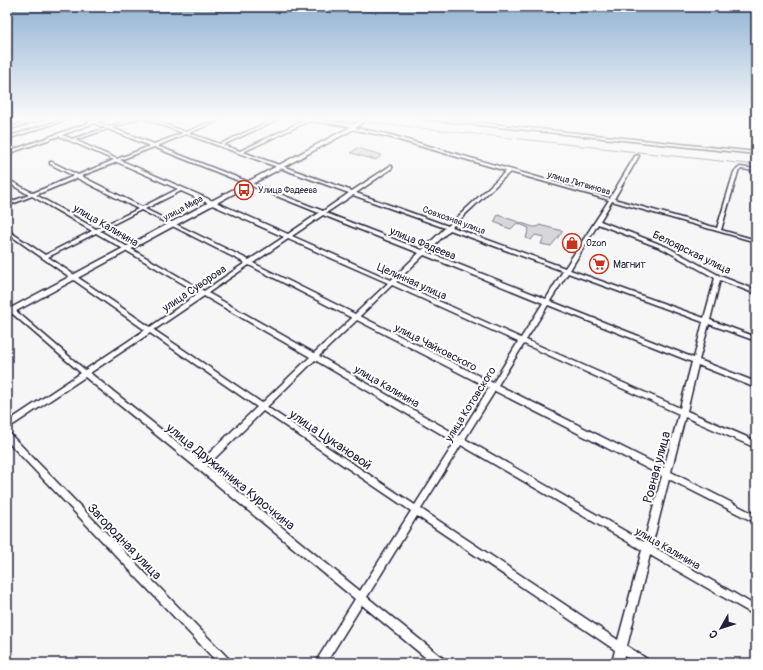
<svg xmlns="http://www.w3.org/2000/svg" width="763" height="670" viewBox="0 0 763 670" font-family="Pangolin,sans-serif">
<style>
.green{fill:#d7d7db;stroke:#7c7c8b}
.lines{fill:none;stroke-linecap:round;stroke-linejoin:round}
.stream{stroke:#767685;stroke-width:1}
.minor-casing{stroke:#22223b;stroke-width:3}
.major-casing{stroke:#22223b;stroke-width:3}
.minor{fill:#fff;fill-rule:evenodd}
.major{fill:#fff;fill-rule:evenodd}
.labels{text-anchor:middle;stroke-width:4;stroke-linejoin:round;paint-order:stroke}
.far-street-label{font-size:9px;fill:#22223b;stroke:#fff}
.far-poi-label{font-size:9px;fill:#22223b;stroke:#fff;text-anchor:start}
.street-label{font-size:11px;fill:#22223b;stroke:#fff}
.poi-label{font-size:11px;fill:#22223b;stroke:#fff;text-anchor:start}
.near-street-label{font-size:13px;fill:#22223b;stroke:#fff}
</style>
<rect width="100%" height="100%" fill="#f6f6f7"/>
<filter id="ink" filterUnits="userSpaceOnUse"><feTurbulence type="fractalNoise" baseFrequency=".025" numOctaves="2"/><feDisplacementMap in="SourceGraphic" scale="8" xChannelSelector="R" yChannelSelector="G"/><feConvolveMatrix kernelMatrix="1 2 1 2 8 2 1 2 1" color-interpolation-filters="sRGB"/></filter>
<g filter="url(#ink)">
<!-- green -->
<g class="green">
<path d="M357 148 382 155 376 160 351 153Z"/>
<path d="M498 215 533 227H537L539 225 563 231 551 246 541 244 544 237 535 235 531 240 526 238 529 228 517 223 511 229 502 226V225L494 222Z"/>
</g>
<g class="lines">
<!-- stream -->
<g class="stream">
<path d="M335 120 358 121"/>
<path d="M366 122 756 165"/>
</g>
<!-- minor casing -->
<g class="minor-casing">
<g id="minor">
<path d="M41 118H46L7 130V128Z"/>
<path d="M67 118H72L7 139V137Z"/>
<path d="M82 118H87L94 121 103 118H108L97 122 109 127 134 118H139L112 128 154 144 183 133 143 118H148L186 132 219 118H224L189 133 220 144 277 118H281L223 145 240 151 305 120 295 118H303L357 125V127H356L309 121 243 152 352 191 390 166H392V168L356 193 448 226 506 171 385 136 351 129V127L387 134 610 198 635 156 638 155 639 156 614 199 717 228 734 172 740 167 756 169V171L741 169 738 172 721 230 756 240V242L612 201 600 221 667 247 720 276 756 290V294L720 280 710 320 756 337V341L709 324 699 360 756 382V388L698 365 687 411 756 441V448L685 417 671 472 756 515V523L669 479 652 546 756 606V616L650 555 627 646 647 659 648 663H634L624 656 622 663H612L615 650 417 516 367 597 444 659 445 663H432L362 605 326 663H315L355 599 198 469 85 377 7 429V422L81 373 7 309V304L9 305 85 370 145 330 7 233V230L45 255 92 231 32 196 7 206V203L29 195 7 182V179L33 193 74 176 50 164V162H52L78 175 114 160 59 136 7 154V152L91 122ZM94 123 106 128 72 139 62 135ZM108 129 150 146 117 159 75 140ZM186 134 349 193 323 211 157 146ZM154 147 319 213 288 234 120 160ZM117 162 178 189 142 207 81 176ZM510 172 609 200 565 268 452 227ZM77 178 138 209 96 229 36 195ZM181 191 284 237 249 260 145 209ZM353 195 445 228 422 250 326 213ZM141 210 245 263 204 291 100 231ZM323 215 419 253 391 280 292 236ZM598 224 663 249 715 278 704 318 570 270ZM450 230 563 271 546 299 427 252ZM96 233 199 293 150 327 48 257ZM288 239 388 283 355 314 253 263ZM424 255 543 303 521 338 396 282ZM249 265 352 318 314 353 208 293ZM568 273 703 322 694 358 550 301ZM392 285 518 342 493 383 360 316ZM204 296 310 357 262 403 154 330ZM548 305 692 362 680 408 526 340ZM357 320 489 388 459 436 319 356ZM150 333 257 407 201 461 90 373ZM524 344 679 414 664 468 498 385ZM315 360 455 442 415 505 267 407ZM495 391 662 476 644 542 465 439ZM263 411 411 511 360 591 207 466ZM461 445 642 550 618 640 421 509Z"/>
<path d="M7 433 10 434 229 659 230 663H218L7 441Z"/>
</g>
</g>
<!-- major casing -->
<g class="major-casing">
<g id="major">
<path d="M363 118H368L354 129 7 316V310L350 127Z"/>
<path d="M421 118H434L756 152V154L423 119Z"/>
</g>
</g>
<!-- minor -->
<use href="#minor" class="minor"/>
<!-- major -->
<use href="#major" class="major"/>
</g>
</g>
<!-- sky -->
<linearGradient id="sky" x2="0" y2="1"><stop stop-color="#91b2d4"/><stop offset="0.56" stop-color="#fbfbfb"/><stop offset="1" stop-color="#fbfbfb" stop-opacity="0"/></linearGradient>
<rect width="763" height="212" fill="url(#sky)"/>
<!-- icons -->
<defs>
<g id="bus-ring" transform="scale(1)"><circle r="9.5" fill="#fff" stroke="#c8321e" stroke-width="1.5"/><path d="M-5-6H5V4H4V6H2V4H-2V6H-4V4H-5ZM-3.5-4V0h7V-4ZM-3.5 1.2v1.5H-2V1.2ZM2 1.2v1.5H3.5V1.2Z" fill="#c8321e"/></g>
<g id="shop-ring" transform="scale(1)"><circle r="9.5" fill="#fff" stroke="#c8321e" stroke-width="1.5"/><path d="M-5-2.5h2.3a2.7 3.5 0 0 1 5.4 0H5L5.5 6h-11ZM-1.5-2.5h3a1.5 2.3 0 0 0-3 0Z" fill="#c8321e"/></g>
<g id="supermarket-ring" transform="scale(1)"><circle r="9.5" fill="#fff" stroke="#c8321e" stroke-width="1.5"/><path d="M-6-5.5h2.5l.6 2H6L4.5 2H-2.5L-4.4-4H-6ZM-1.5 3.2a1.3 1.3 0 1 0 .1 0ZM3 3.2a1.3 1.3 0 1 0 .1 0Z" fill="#c8321e"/></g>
</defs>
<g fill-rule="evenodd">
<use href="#bus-ring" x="244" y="190"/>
<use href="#shop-ring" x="572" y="243"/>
<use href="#supermarket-ring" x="599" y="264"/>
</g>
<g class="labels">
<!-- far-street labels -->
<g class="far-street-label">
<text transform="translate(579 183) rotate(16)" y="3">улица Литвинова</text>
<text transform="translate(183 208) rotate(-28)" y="3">улица Мира</text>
<text transform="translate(454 220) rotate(20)" y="3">Совхозная улица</text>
</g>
<!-- far-poi labels -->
<g class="far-poi-label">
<text x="258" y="193">Улица Фадеева</text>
<text x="586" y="246">Ozon</text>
</g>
<!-- street labels -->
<g class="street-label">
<text transform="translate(106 225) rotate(30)" y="4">улица Калинина</text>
<text transform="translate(423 243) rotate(22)" y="4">улица Фадеева</text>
<text transform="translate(692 252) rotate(26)" y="4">Белоярская улица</text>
<text transform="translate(412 281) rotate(24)" y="4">Целинная улица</text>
<text transform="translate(194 288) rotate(-34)" y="4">улица Суворова</text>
<text transform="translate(436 347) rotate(27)" y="4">улица Чайковского</text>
<text transform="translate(387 386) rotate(30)" y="4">улица Калинина</text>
<text transform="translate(470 404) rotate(-58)" y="4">улица Котовского</text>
<text transform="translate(668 548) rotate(30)" y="4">улица Калинина</text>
</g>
<!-- poi labels -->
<g class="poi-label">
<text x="613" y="268">Магнит</text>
</g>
<!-- near-street labels -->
<g class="near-street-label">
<text transform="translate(331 439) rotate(34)" y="5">улица Цукановой</text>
<text transform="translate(656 467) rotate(-75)" y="5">Ровная улица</text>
<text transform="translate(231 476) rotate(39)" y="5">улица Дружинника Курочкина</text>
<text transform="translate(125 541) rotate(46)" y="5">Загородная улица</text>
</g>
</g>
<!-- margin -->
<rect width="763" height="670" fill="none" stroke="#fff" stroke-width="24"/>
<rect x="12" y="12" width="739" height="646" fill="none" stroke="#22223b" stroke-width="1.5" filter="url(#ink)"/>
<!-- north arrow -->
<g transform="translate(721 628) rotate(231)" stroke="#ffffff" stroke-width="3" paint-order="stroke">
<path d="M0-3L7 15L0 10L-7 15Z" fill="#22223b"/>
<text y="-6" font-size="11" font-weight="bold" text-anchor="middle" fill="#22223b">С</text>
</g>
</svg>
